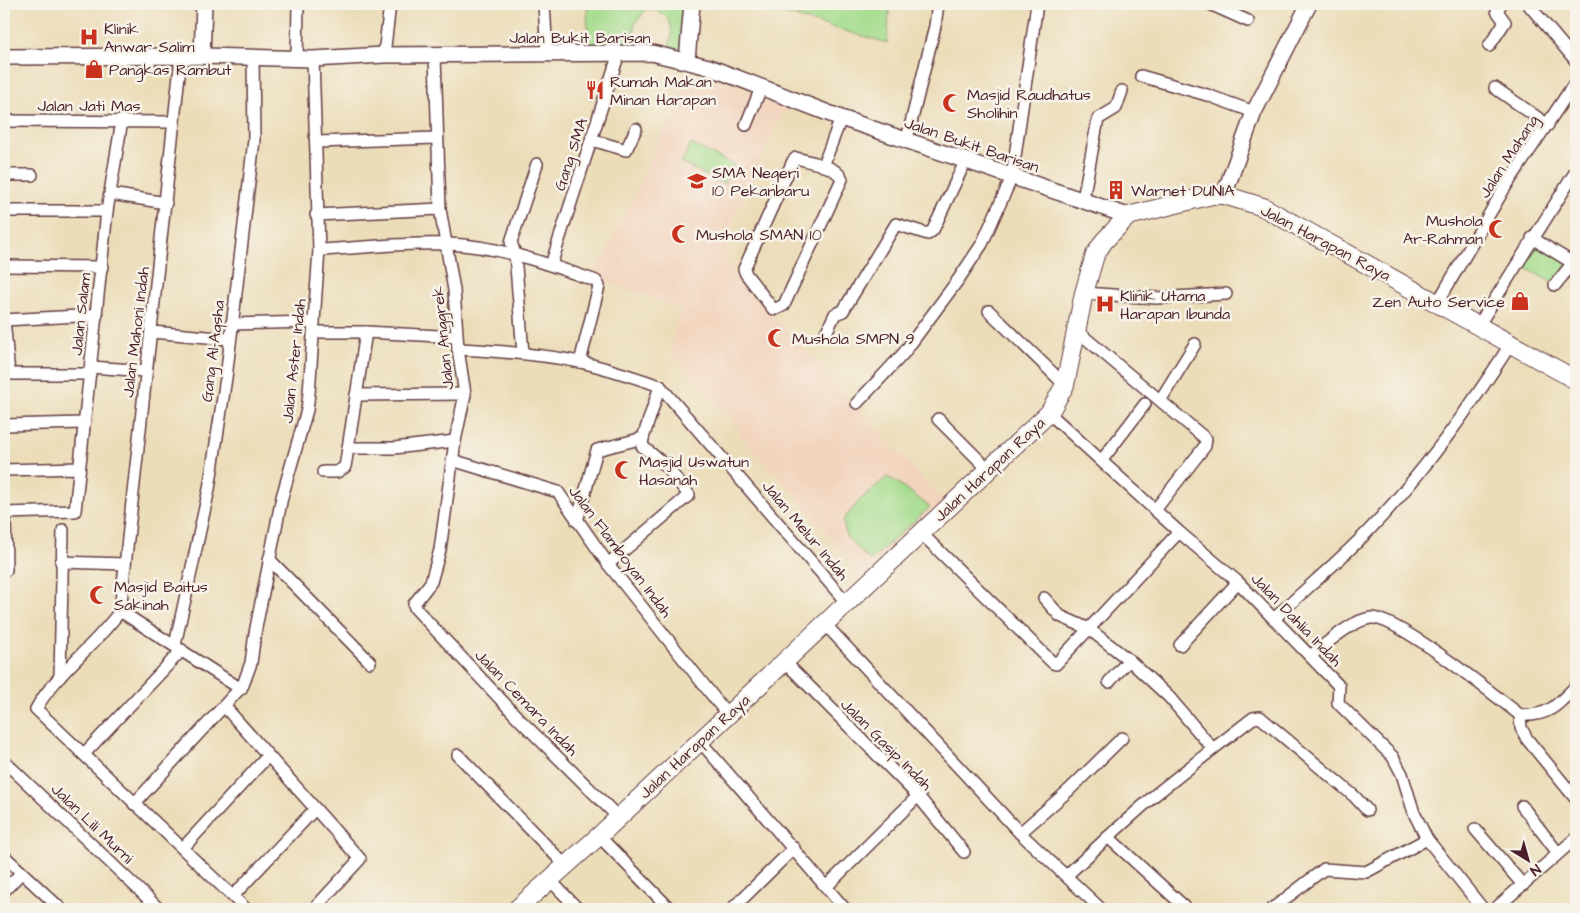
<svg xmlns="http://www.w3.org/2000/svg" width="1580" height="913" viewBox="0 0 1580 913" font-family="'Architects Daughter',sans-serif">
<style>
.built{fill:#f2d4be}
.green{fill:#a5dc8d;stroke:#787e5c}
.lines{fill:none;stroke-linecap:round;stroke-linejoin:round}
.street-casing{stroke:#623c40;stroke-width:14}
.secondary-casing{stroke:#623c40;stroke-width:18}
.primary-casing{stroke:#623c40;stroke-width:20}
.street{stroke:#fff;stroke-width:11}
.secondary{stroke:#fff;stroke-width:15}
.primary{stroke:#fff;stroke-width:18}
.labels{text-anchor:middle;stroke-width:5;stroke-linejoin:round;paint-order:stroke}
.poi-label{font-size:16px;fill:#4a1f2b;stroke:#f7f3e8;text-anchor:start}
.street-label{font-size:16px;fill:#4a1f2b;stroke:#f7f3e8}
</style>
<rect width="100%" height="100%" fill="#f7f3e8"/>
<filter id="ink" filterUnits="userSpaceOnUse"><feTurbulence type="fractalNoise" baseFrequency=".02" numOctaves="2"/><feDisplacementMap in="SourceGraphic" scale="10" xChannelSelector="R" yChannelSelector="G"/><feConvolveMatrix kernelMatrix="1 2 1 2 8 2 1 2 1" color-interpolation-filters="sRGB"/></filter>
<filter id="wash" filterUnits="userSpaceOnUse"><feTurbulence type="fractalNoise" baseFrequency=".0096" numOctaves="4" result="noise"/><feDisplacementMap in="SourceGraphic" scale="20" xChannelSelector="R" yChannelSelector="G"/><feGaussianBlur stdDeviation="1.12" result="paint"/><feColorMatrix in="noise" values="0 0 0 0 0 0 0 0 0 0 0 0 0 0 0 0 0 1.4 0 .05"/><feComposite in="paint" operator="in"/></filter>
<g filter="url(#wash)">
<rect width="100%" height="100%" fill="#ecddb9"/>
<!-- built -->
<path class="built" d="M690 73 733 86 789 109 786 113 782 112 728 232 734 237 723 261 945 504 865 579 787 485 738 434 741 431 670 350 681 309 591 276 596 267H599L624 216Z"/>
<!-- green -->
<g class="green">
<path d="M587 4H687L681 52 669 47C676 25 669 11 646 9L635 24 632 47 588 49Z"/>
<path d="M754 4H890L887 43 753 5Z"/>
<path d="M691 144 734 165 724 184 681 163Z"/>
<path d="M1533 242 1568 264 1554 284 1519 264Z"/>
<path d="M887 477 897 482 930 507 870 561 846 536 843 520 861 499Z"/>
</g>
</g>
<g filter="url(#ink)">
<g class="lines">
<!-- street casing -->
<g class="street-casing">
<g id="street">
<path d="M544 4 547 55"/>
<path d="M1210 4 1248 21"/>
<path d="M1528 4 1576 61"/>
<path d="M1489 46 1505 22 1497 11 1501 4"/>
<path d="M384 55 390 4"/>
<path d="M435 56 440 209 454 290 458 349 465 394 455 441 440 550 431 582 414 604 415 608 519 719 618 817"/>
<path d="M297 59 298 4"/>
<path d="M1141 76 1207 95 1254 112"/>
<path d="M1495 88 1548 125"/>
<path d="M4 121 174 122"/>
<path d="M746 125 761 88"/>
<path d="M907 139 935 26 938 4"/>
<path d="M592 140 626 150 636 129"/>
<path d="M316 142 437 138"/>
<path d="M796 158C809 162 836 165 842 179L784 305 776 309H773L746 274 744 269 793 161Z"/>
<path d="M823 166 841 118"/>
<path d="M4 175H32"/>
<path d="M111 194 166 203"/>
<path d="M1083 199 1098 119 1116 108 1122 91"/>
<path d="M4 211H107"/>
<path d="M316 215 440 209"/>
<path d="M1532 238 1573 263"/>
<path d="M319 250C361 248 406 242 448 244 500 246 548 264 596 281L599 286 580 362"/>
<path d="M551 265 619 53"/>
<path d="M4 266 102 267"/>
<path d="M1555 285 1576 259"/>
<path d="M1084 293 1156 298 1226 294"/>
<path d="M1438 302 1504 189 1576 81"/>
<path d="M989 311 1065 385"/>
<path d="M4 319 9 374"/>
<path d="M4 320 97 315"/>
<path d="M231 324 314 322"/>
<path d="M1478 326 1576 171"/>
<path d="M1077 331 1206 439 1205 446 1155 510"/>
<path d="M152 332 229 339"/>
<path d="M314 332H366L457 337"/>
<path d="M366 332 348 448H394L455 441"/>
<path d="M825 335 835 314 843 311 896 224 928 234 933 230 965 162"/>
<path d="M458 349C499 351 539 354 580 362 607 368 634 377 660 386L846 602"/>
<path d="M523 353 515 254 511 242 537 164"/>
<path d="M91 367 146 371"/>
<path d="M4 374H90"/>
<path d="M356 395 465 394"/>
<path d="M1161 399 1195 344"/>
<path d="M857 403 903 354 958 280 982 244 1012 177 1037 4"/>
<path d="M1049 413 1179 532 1238 582 1339 686 1338 703 1393 757 1402 774 1414 813 1427 839 1483 909"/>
<path d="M938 419 989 470"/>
<path d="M4 425 84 423"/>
<path d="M452 460 558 492 608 564 727 714"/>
<path d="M1102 460 1145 404"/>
<path d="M4 470 79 468"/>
<path d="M323 472H337L345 467 348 448"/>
<path d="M4 513 75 511 107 211 122 120"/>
<path d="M5 513 6 570"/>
<path d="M577 521 597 450 643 438 660 386"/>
<path d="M921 533 1053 663 1056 664 1179 532"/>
<path d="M269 559 370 662"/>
<path d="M61 562 125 564"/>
<path d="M608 564 689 495 666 466 642 446 643 438"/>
<path d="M1044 598 1060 616 1089 629 1129 660 1169 697 1213 749 1155 795 1108 837"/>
<path d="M120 611 181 57"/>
<path d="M120 611C96 645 55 674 36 709L246 909"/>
<path d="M120 611 241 689"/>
<path d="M1274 619C1306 588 1341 560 1372 527 1424 472 1469 409 1510 345"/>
<path d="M824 623 1020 833 1101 909"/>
<path d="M175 645 209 489 226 378 254 140 253 56"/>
<path d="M1180 645 1238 582"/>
<path d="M1310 656C1325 645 1352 620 1371 618 1396 616 1496 696 1520 715 1548 717 1558 705 1576 686"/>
<path d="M784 661 918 796 964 852"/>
<path d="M60 677 63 530"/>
<path d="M1109 682 1129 660"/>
<path d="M225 707 360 859 314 909"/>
<path d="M1520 715 1521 728 1527 739 1576 799"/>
<path d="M699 740 845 909"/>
<path d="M1213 749 1253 718 1260 717 1354 796 1367 810"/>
<path d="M84 754 182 650"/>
<path d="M458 755 565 865"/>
<path d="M4 761 159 909"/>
<path d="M134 804 243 685 251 663 255 633 282 497 307 410 309 393 319 250 313 59"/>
<path d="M1522 806 1558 853"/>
<path d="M1475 829 1523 885"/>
<path d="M1020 833 1068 791 1122 738"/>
<path d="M599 836 670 909"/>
<path d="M183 848 267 757"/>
<path d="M4 856 61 909"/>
<path d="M1066 876 1108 837 1187 909"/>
<path d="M550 880 578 909"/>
<path d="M827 886 918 796"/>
<path d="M4 891 21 873"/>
<path d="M233 896 315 809"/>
<path d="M732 909 794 848"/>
<path d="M1272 909 1324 869 1366 872 1427 839"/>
<path d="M1495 909 1576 838"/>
</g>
</g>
<!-- secondary casing -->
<g class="secondary-casing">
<g id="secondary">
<path d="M202 56 204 4"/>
<path d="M4 57 202 56 313 59 384 55 652 53 709 67 841 118 1128 216"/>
<path d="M687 60 692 4"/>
<path d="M1224 195 1254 112 1309 4"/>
</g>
</g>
<!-- primary casing -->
<g class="primary-casing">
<path id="primary" d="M517 909 599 836 1049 413 1065 385 1084 293 1095 255 1104 241 1128 216 1212 195H1224L1263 207 1576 380"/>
</g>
<!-- street -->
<use href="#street" class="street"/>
<!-- secondary -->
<use href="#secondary" class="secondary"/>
<!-- primary -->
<use href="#primary" class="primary"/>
</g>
</g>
<!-- icons -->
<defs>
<g id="hospital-bare" transform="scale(1.5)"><path d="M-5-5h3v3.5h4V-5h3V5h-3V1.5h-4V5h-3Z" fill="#c8321e" stroke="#f7f3e8" stroke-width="2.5" paint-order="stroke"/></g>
<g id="shop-bare" transform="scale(1.5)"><path d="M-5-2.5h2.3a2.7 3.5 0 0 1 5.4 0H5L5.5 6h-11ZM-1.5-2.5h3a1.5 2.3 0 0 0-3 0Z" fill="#c8321e" stroke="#f7f3e8" stroke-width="2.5" paint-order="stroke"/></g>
<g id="restaurant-bare" transform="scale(1.5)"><path d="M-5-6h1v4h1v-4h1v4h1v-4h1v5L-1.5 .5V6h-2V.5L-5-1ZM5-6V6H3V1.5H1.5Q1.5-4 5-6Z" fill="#c8321e" stroke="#f7f3e8" stroke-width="2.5" paint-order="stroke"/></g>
<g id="mosque-bare" transform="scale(1.5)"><path d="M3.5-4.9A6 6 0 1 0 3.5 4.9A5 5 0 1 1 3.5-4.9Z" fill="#c8321e" stroke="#f7f3e8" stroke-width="2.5" paint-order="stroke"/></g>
<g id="school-bare" transform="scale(1.5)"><path d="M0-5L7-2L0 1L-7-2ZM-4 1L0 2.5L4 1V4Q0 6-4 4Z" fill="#c8321e" stroke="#f7f3e8" stroke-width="2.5" paint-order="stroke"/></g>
<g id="building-bare" transform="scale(1.5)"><path d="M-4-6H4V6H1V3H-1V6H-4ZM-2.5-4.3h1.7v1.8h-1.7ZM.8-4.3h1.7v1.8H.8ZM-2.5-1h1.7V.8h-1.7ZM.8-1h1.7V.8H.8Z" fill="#c8321e" stroke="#f7f3e8" stroke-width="2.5" paint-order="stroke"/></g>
</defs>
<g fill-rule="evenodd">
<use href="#hospital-bare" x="89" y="37"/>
<use href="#shop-bare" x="94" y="69"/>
<use href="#restaurant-bare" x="595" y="90"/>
<use href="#mosque-bare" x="952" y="103"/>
<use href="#school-bare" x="697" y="181"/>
<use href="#building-bare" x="1116" y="190"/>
<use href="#mosque-bare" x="1498" y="229"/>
<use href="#mosque-bare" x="681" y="234"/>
<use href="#shop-bare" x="1520" y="301"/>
<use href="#hospital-bare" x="1105" y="304"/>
<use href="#mosque-bare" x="777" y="338"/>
<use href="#mosque-bare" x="624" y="470"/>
<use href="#mosque-bare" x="99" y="595"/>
</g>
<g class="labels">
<!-- poi labels -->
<g class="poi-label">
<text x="104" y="34">Klinik<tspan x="104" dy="18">Anwar Salim</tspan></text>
<text x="109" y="75">Pangkas Rambut</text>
<text x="610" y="87">Rumah Makan<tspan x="610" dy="18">Minan Harapan</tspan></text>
<text x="967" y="100">Masjid Raudhatus<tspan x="967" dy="18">Sholihin</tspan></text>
<text x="712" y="178">SMA Negeri<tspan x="712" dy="18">10 Pekanbaru</tspan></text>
<text x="1131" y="196">Warnet DUNIA</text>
<text x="1483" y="226" text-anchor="end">Mushola<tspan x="1483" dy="18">Ar-Rahman</tspan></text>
<text x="696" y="240">Mushola SMAN 10</text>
<text x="1120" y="301">Klinik Utama<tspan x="1120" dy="18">Harapan Ibunda</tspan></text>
<text x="1505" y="307" text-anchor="end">Zen Auto Service</text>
<text x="792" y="344">Mushola SMPN 9</text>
<text x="639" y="467">Masjid Uswatun<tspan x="639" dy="18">Hasanah</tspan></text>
<text x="114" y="592">Masjid Baitus<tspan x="114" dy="18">Sakinah</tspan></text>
</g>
<!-- street labels -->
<g class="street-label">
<text x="580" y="43">Jalan Bukit Barisan</text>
<text x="89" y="111">Jalan Jati Mas</text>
<text transform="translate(972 144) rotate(19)" y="6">Jalan Bukit Barisan</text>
<text transform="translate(570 154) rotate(-72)" y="6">Gang SMA</text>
<text transform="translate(1508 156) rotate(-57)" y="6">Jalan Mahang</text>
<text transform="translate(1326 242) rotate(28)" y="6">Jalan Harapan Raya</text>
<text transform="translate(80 314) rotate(-84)" y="6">Jalan Salam</text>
<text transform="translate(135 332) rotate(-83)" y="6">Jalan Mahoni Indah</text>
<text transform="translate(442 338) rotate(-96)" y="6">Jalan Anggrek</text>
<text transform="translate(212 351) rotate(-83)" y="6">Gang Al-Aqsha</text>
<text transform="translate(293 361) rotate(-84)" y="6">Jalan Aster Indah</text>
<text transform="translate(989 469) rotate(-43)" y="6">Jalan Harapan Raya</text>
<text transform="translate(806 530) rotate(50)" y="6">Jalan Melur Indah</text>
<text transform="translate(621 551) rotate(53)" y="6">Jalan Flamboyan Indah</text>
<text transform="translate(1297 619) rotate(46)" y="6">Jalan Dahlia Indah</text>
<text transform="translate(527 702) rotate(46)" y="6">Jalan Cemara Indah</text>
<text transform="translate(887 744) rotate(45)" y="6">Jalan Gasip Indah</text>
<text transform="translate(694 746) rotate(-43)" y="6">Jalan Harapan Raya</text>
<text transform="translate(93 823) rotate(44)" y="6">Jalan Lili Murni</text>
</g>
</g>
<!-- margin -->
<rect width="1580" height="913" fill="none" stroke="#f7f3e8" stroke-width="20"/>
<!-- north arrow -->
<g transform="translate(1528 860) rotate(143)" stroke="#f7f3e8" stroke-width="4" paint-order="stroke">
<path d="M0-4L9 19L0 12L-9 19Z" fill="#4a1f2b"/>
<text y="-8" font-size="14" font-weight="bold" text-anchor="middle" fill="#4a1f2b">N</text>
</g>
</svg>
